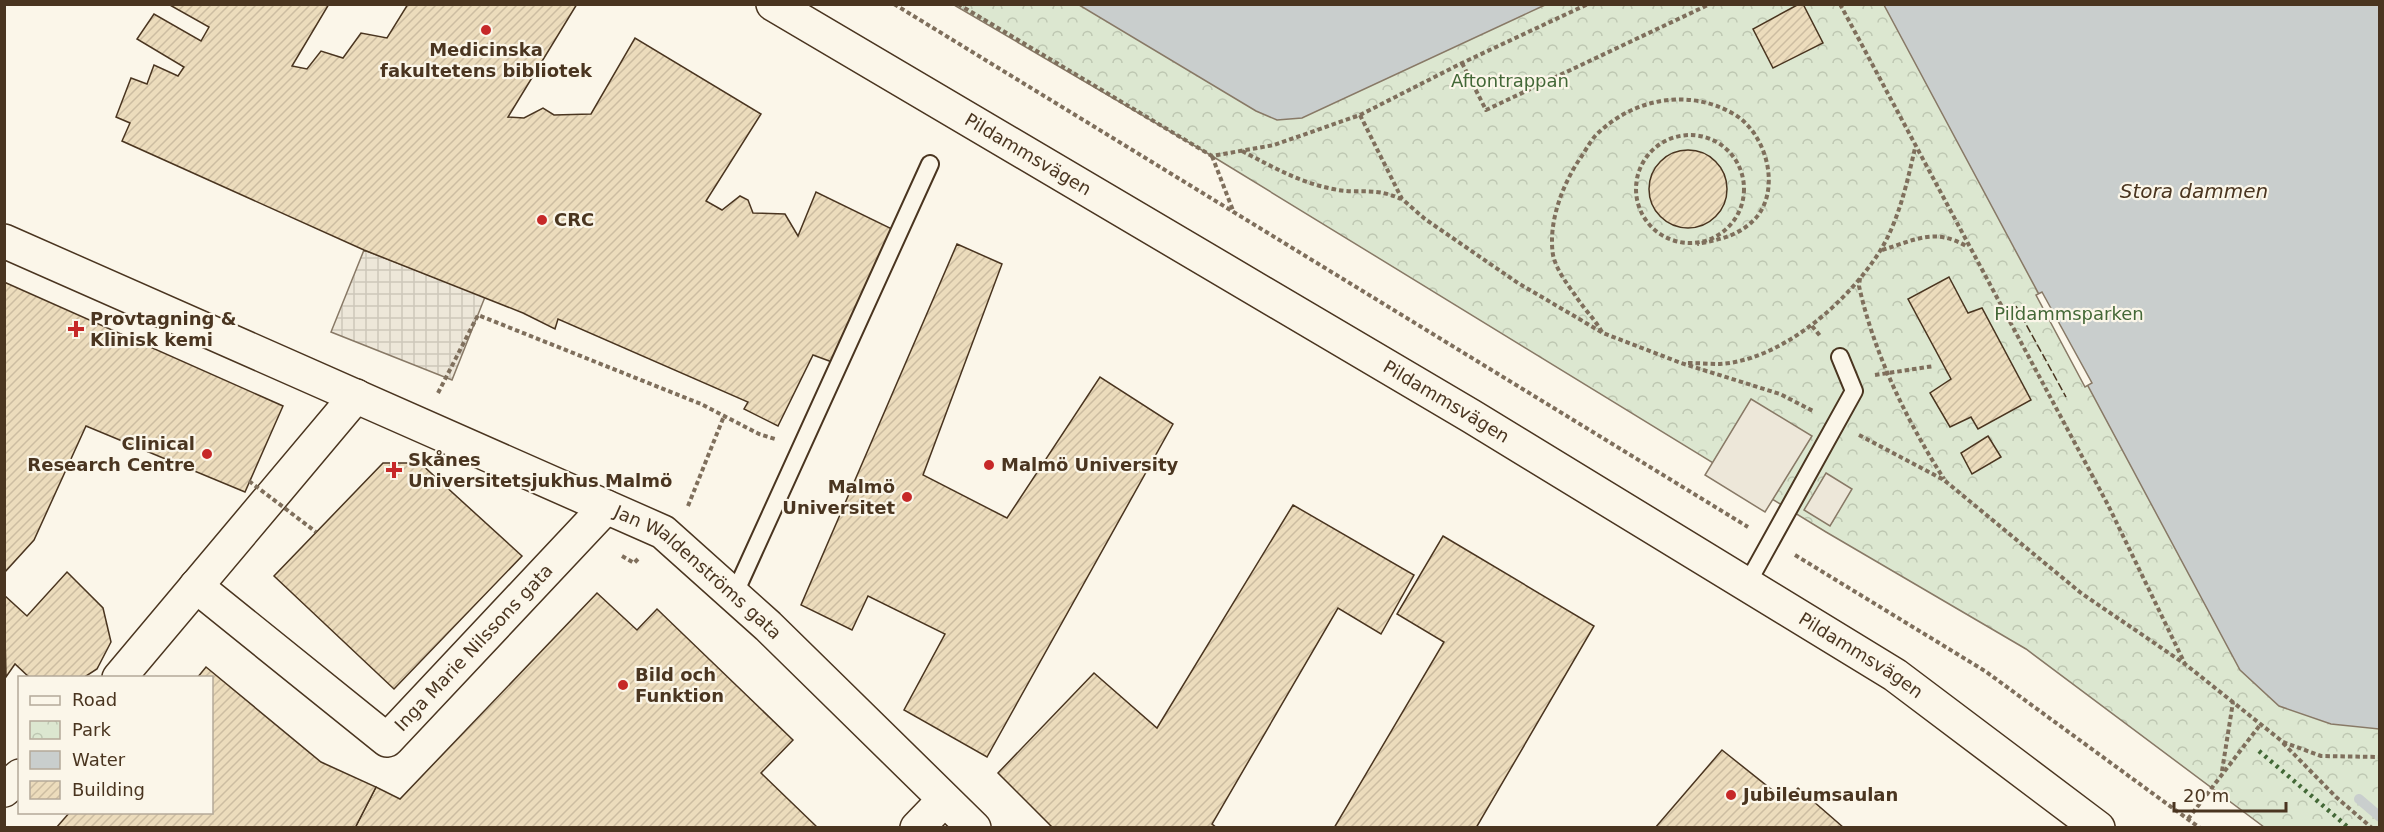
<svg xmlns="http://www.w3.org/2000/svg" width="2384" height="832" viewBox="0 0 2384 832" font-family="'DejaVu Sans',sans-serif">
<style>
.park{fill:url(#park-crowns);stroke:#887966;stroke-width:1.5}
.parking{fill:#ede7d9;stroke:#887966;stroke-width:1.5}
.plaza{fill:url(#plaza-grid);stroke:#887966;stroke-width:1.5}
.water{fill:#c9cecd;stroke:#887966;stroke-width:1.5}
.pier{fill:#fbf6e9;stroke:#887966;stroke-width:1.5}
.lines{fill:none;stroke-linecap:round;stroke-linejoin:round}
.stream{stroke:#c9cecd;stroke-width:10}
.building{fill:url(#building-hatch);stroke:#4a3520;stroke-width:1.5}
.service-casing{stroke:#4a3520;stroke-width:20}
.minor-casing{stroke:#4a3520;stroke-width:36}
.secondary-casing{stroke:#4a3520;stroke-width:36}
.path{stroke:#7f6f5c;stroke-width:4;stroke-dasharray:4.5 3;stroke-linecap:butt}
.service{stroke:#fbf6e9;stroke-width:16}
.minor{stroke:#fbf6e9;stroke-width:33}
.secondary{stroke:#fbf6e9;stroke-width:33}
.path-bridge{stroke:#7f6f5c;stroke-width:4;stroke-dasharray:4.5 3;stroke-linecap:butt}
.hedge{stroke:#436837;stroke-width:4.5;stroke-dasharray:3 4.5;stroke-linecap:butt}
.fence{stroke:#4a3520;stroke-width:1.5;stroke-dasharray:8 3;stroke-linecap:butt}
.poi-dot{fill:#c62828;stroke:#fbf6e9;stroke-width:2}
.labels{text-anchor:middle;stroke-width:4.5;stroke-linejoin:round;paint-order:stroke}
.poi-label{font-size:18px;font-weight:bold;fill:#4a3520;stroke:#fbf6e9;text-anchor:start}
.park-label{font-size:18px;fill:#436837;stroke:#fbf6e9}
.street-label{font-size:18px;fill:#4a3520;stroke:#fbf6e9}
.water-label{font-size:20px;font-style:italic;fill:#4a3520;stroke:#fbf6e9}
</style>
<defs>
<pattern id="park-crowns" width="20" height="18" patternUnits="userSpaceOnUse" patternTransform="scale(1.5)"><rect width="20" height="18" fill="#dce7d0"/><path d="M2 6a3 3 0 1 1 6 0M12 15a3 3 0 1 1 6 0" fill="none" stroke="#bec7b2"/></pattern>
<pattern id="plaza-grid" width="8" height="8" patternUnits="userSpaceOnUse" patternTransform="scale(1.5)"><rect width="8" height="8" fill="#ede7d9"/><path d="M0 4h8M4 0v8" fill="none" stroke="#cdc7ba"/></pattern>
<pattern id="building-hatch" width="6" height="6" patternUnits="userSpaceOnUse" patternTransform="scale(1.5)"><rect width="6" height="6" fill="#ecdcbc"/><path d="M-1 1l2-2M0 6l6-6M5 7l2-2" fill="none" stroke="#ccbda1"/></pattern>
</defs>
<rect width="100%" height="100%" fill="#fbf6e9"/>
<!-- park -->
<path class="park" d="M954 5H2379V827H2264L2026 649 1826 532 1212 156Z"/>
<!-- parking -->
<g class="parking">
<path d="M1751 399 1812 436 1765 512 1705 475Z"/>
<path d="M1826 473 1852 489 1830 526 1804 510Z"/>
</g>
<!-- plaza -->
<path class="plaza" d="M364 250 485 297 452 380 331 332Z"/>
<!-- water -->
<g class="water">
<path d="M1079 5H1545L1302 118 1277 120 1256 111Z"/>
<path d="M1884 5H2379V729L2331 724 2279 706 2240 670Z"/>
</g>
<!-- pier -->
<path class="pier" d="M2042 292 2092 383 2085 387 2036 295Z"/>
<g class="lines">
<!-- stream -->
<path class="stream" d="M2359 799 2380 817"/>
</g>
<!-- building -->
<g class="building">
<path d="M168 4H329L292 66 307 69 321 51 343 58 361 33 387 38 408 4H577L508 117 524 118 543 108 554 115 591 114 635 38 761 114 706 201 722 210 740 196 748 200 753 213 785 214 798 236 816 192 892 229 832 362 813 355 778 426 744 409 748 402 558 319 555 329 523 313 364 250 122 141 130 123 116 117 131 78 147 84 154 65 178 76 184 67 137 39 154 14 201 41 209 27Z"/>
<path d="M1799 4H1803L1823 43 1773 68 1753 29Z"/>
<circle cx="1688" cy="189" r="39"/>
<path d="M957 244 1002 264 923 475 1007 518 1100 377 1173 424 987 757 904 710 945 634 868 596 852 630 801 605Z"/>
<path d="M1949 277 1968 313 1982 308 2031 400 1978 429 1971 417 1950 427 1930 393 1951 379 1908 299Z"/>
<path d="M4 282 283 406 245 492 86 426 34 540 4 573Z"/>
<path d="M1988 436 2001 457 1972 474 1961 453Z"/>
<path d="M383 463H420L522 556 394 689 274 576Z"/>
<path d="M1293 505 1414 575 1381 634 1338 608 1212 824 1217 828H1053L998 773 1094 673 1157 728Z"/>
<path d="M1443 536 1594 626 1476 828H1334L1444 642 1397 614Z"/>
<path d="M67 572 103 608 111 642 97 669 83 678H30L15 664 6 677 4 595 27 616Z"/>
<path d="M597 593 637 630 657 609 793 740 761 773 818 828H355L376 787 400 799Z"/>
<path d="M206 667 321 762 376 787 355 828H56L70 812H212V678H197Z"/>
<path d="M1722 750 1786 801 1798 788 1844 828H1655Z"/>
</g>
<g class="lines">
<!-- service casing -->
<g class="service-casing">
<g id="service">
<path d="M1747 584 1854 391 1840 357"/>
<path d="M734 595 930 164"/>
</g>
</g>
<!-- minor casing -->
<g class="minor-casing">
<g id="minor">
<path id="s1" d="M4 241 663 532 768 626 974 828"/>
<path id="s2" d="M196 586 387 740 606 507"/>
<path d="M119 678 356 396"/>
<path d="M4 790 20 776"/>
<path d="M917 828 944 800"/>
</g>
</g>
<!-- secondary casing -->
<g class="secondary-casing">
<g id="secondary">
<path id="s3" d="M773 4 1471 416 1895 675 2098 828"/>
</g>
</g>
<!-- path -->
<g class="path">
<path d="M894 4 1748 527"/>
<path d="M958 4 1212 156 1274 145 1360 115 1462 63 1588 4"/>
<path d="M1840 4 2108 505 2185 664 2283 742 2321 756 2380 757"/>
<path d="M1462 63 1486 110 1710 4"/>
<path d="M1360 115 1402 199 1425 219 1518 283 1603 333 1681 363 1780 394 1813 411"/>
<circle cx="1690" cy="189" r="54"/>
<path d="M1242 151C1273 167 1298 182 1333 189 1359 195 1373 186 1401 199"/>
<path d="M1212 156 1234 213"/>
<path d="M1882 250C1916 240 1934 227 1968 247"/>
<path d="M1860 278 1859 286C1874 354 1907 421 1944 479"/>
<path d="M1812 326 1821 337"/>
<path d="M1602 332C1594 318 1583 308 1575 295 1567 284 1556 269 1553 255 1548 223 1562 186 1579 160 1585 152 1590 141 1597 134 1633 99 1687 88 1732 113 1766 131 1783 190 1754 220 1738 236 1718 240 1697 244"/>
<path d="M1688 363C1699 363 1710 364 1720 364 1782 360 1848 302 1880 251 1899 220 1907 183 1915 148"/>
<path d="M1875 375 1934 366"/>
<path d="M438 393 478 315 701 404 759 434 775 439"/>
<path d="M1859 435 1944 480 2081 593 2185 664"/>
<path d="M688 506 724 416"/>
<path d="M1795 555 1985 671 2200 828"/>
<path d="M622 556 634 563 638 559"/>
<path d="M2283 743 2336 797 2372 828"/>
<path d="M2222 771 2233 702"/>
<path d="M2188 819 2260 725"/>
</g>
<!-- service -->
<use href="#service" class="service"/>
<!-- minor -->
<use href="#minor" class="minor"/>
<!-- secondary -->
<use href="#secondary" class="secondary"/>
<!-- path-bridge -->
<path class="path-bridge" d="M249 481 316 532"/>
<!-- hedge -->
<path class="hedge" d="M2259 751 2349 828"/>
<!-- fence -->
<path class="fence" d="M2016 306 2066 397"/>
</g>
<!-- markers -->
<g class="poi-dot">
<circle cx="486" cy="30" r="6"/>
<circle cx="542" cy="220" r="6"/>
<path d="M73 320h6v6h6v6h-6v6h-6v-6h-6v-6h6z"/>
<circle cx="207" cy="454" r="6"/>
<circle cx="989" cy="465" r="6"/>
<path d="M391 461h6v6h6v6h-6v6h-6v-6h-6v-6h6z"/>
<circle cx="907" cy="497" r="6"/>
<circle cx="623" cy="685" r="6"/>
<circle cx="1731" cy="795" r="6"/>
</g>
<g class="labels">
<!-- poi labels -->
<g class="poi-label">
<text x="486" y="56" text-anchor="middle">Medicinska<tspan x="486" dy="21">fakultetens bibliotek</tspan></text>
<text x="554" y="226">CRC</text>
<text x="90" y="325">Provtagning &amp;<tspan x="90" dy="21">Klinisk kemi</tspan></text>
<text x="195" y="450" text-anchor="end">Clinical<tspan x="195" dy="21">Research Centre</tspan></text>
<text x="408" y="466">Skånes<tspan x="408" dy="21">Universitetsjukhus Malmö</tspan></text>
<text x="1001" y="471">Malmö University</text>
<text x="895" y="493" text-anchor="end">Malmö<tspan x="895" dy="21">Universitet</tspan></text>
<text x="635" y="681">Bild och<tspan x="635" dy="21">Funktion</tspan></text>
<text x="1743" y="801">Jubileumsaulan</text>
</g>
<!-- park labels -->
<g class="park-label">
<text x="1510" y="87">Aftontrappan</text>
<text x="2069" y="320">Pildammsparken</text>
</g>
<!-- street labels -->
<g class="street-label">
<text dy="6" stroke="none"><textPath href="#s3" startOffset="296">Pildammsvägen</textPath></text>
<text dy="6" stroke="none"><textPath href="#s3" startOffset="782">Pildammsvägen</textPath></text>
<text dy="6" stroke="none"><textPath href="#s1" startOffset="772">Jan Waldenströms gata</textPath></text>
<text dy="6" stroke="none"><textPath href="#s2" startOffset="372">Inga Marie Nilssons gata</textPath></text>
<text dy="6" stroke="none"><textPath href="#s3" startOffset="1268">Pildammsvägen</textPath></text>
</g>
<!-- water labels -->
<g class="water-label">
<text x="2194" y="198">Stora dammen</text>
</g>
</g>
<!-- border -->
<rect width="2384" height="832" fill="none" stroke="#4a3520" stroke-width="12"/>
<!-- legend -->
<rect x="18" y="676" width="195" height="138" fill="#fbf6e9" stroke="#b4a999" stroke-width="1.5"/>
<rect x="30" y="696" width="30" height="9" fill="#fbf6e9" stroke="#b4a999" stroke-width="1.5"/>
<text x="72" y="706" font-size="18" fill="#4a3520">Road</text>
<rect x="30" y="721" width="30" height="18" fill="url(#park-crowns)" stroke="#b4a999" stroke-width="1.5"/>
<text x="72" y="736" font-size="18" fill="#4a3520">Park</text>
<rect x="30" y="751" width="30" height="18" fill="#c9cecd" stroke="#b4a999" stroke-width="1.5"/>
<text x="72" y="766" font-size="18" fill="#4a3520">Water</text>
<rect x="30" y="781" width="30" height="18" fill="url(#building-hatch)" stroke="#b4a999" stroke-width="1.5"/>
<text x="72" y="796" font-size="18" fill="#4a3520">Building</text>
<!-- scale -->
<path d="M2174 802v9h112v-9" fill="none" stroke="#4a3520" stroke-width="3"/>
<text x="2183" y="802" font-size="18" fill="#4a3520" stroke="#fbf6e9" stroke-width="4.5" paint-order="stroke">20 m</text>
</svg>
